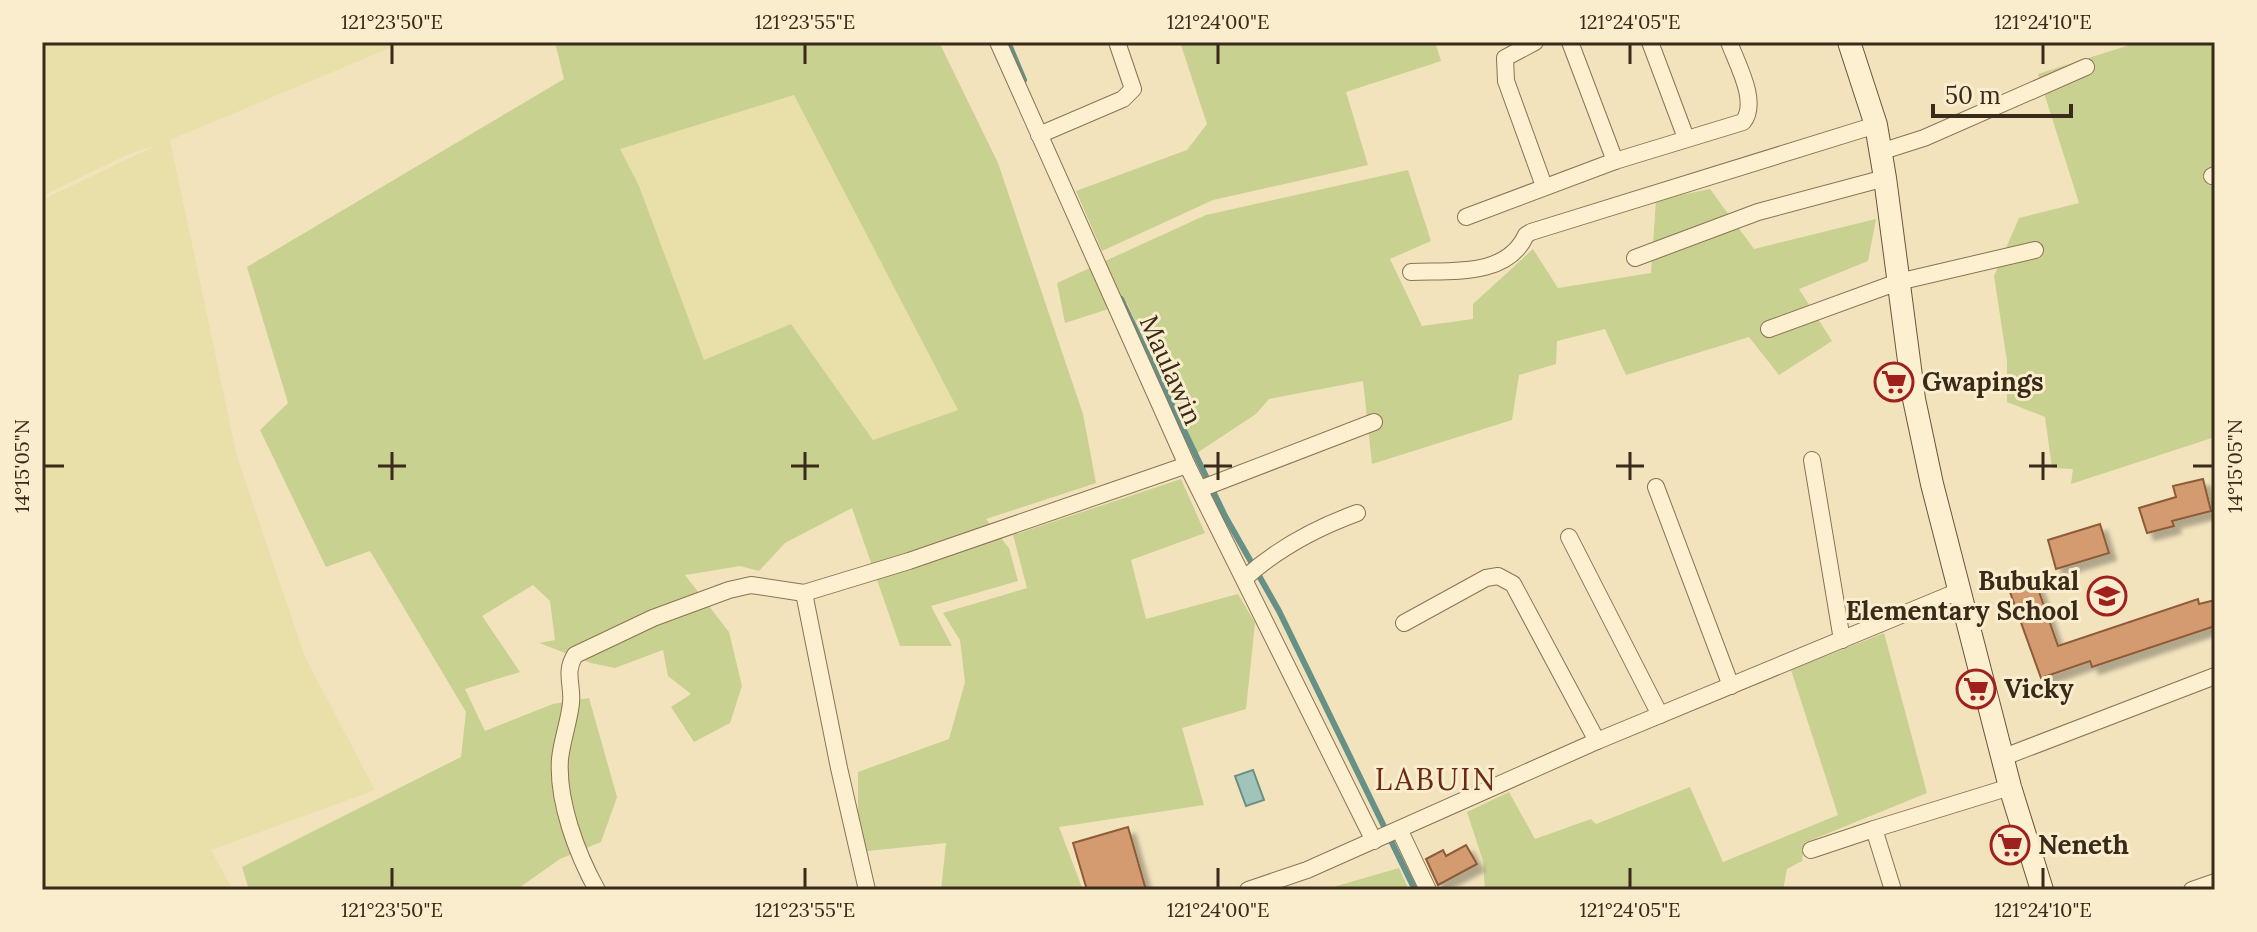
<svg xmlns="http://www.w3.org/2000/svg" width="2257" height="932" viewBox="0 0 2257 932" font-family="Lora,serif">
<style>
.farmland{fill:#e8dfa9}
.green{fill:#c8d190;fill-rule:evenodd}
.water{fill:#a1c3b9;stroke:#679187;stroke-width:2}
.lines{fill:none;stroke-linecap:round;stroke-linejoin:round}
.stream{stroke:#679187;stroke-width:6}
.building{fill:#d49a6f;stroke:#8d5b38;stroke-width:2;filter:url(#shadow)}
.minor-casing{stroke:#8b7254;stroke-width:18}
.secondary-casing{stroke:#6d5338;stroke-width:24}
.minor{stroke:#fcf0d0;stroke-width:16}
.secondary{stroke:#fcf0d0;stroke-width:22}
.ticks{fill:none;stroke:#392a1a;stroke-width:3}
.labels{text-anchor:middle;stroke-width:6;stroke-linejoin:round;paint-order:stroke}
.street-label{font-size:26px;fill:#392a1a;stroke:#f9edcd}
.poi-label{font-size:26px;font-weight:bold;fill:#392a1a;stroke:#f9edcd;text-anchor:start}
.quarter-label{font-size:30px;letter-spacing:2px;fill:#6a2916;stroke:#f9edcd}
.neatline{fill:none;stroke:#392a1a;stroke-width:3}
.ticks-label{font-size:20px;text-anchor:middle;fill:#392a1a}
</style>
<defs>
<filter id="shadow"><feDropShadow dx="7" dy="7" stdDeviation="2" flood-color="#0004"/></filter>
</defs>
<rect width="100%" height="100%" fill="#f2e3bd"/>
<!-- farmland -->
<g class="farmland">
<path d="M42 42H404L170 140 237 457 305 657 375 790 211 850 233 890H42V200L159 144 127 155 42 196Z"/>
<path d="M794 95 915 325 958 410 873 440 791 324 704 361 639 186 619 149Z"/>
</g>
<!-- green -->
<g class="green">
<path d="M555 42H939L998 163 1083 414 1096 483 986 519 1009 548 1018 581 931 606 952 646H900L852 508 785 543 759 571 740 566 685 575 729 632 742 686 730 723 694 742 671 707 691 694 668 676 663 650 615 668 591 663 539 643 555 640 550 601 533 585 482 616 520 672 465 689 485 731 553 704 589 698 617 797 601 842 560 859 516 890H249L242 867 461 757 466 712 370 551 326 567 260 430 288 403 247 267 564 79ZM794 95 958 410 873 440 791 324 704 360 639 186 620 149Z"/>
<path d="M1180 42H1435L1441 61 1346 92 1368 165 1213 200 1102 251 1076 191 1187 150 1207 124Z"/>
<path d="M2139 42H2215V437L2071 484 2073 469 2052 468 2045 417 2007 402V361L1994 276 2019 218 2079 203 2038 74Z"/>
<path d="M1408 170 1431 241 1390 259 1422 326 1473 319V304L1533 249 1558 288 1651 273 1656 200 1710 189 1754 249 1876 219 1868 261 1799 289 1832 341 1779 375 1749 337 1626 375 1605 329 1557 341 1556 364 1519 375 1512 420 1372 464 1363 381 1269 399 1256 414 1197 453 1127 303 1065 323 1057 283 1206 215Z"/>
<path d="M1181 479 1205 533 1131 560 1146 619 1238 594 1255 623 1246 709 1182 728 1204 805 1059 827 1083 890H941L946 843 858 852V772L949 739 965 682 960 640 943 613 1027 588 1013 535Z"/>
<path d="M1884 633 1927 793 1804 843 1802 861 1787 869 1783 890H1485L1483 861 1467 812 1509 792 1535 839 1591 819 1596 824 1690 787 1723 862 1838 815 1791 670Z"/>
<path d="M1399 868 1409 890H1323Z"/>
</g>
<!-- water -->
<path class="water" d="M1253 770 1264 800 1246 806 1235 776Z"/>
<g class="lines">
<!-- stream -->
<g class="stream">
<path d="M1008 42 1024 80"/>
<path d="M1121 299 1225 516 1279 611 1415 890"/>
</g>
</g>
<!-- building -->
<g class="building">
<path d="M2203 479 2211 511 2172 521 2174 526 2147 533 2139 508 2176 497 2173 486Z"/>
<path d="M2100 524 2109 553 2056 569 2048 540Z"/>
<path d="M2036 583 2058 646 2198 599 2199 604 2215 600V626L2092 667 2090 661 2041 678 2010 592Z"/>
<path d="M1128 827 1146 890H1087L1073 843Z"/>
<path d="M1466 845 1477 864 1438 885 1426 859 1443 850 1446 856Z"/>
</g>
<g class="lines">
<!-- minor casing -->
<g class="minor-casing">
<g id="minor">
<path d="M998 42 1187 465 1374 841"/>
<path d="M1535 42 1505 58 1506 81 1544 186"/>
<path d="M1570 42 1615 161"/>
<path d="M1650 42 1686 138"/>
<path d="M1039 135 1123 99 1133 89 1117 42"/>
<path d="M1880 152 1924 138 2086 67"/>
<path d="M2212 176 2215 175"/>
<path d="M1466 217 1615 161 1743 122C1759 102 1737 64 1729 42"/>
<path d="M1635 258 1758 212 1885 178"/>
<path d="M1411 272C1449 270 1507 278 1526 235L1531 232 1876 125"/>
<path d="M1769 329 1898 282 2035 250"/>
<path d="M1812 460 1842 640"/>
<path d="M1656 487 1731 686"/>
<path d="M1200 489 1374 422"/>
<path d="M1569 537 1660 715"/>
<path d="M1245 578C1277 549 1316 528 1357 513"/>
<path d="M1404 623 1486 578 1498 576 1513 584 1597 741"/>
<path d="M2004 757 2215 676"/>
<path d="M1400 831 1428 890"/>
<path d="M1811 850 1874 829"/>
<path d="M597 890C577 854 557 801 560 759 562 740 569 722 571 703 573 684 564 673 575 655L653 618 729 590 751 585 804 593"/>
<path d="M867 890 839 768 804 593 909 561 1187 465"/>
<path d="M1248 890 1307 870 1597 741 1959 591"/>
<path d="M1893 890 1874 829 2010 787"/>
<path d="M2192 890 2215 882"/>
</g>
</g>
<!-- secondary casing -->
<g class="secondary-casing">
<path id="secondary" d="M1849 42 1876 125 1885 178 1914 399 1932 484 2010 787 2042 890"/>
</g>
<!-- minor -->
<use href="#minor" class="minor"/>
<!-- secondary -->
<use href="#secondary" class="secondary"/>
</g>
<!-- ticks -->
<path class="ticks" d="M392 44V64M805 44V64M1218 44V64M1630 44V64M2043 44V64M392 452V480M805 452V480M1218 452V480M1630 452V480M2043 452V480M44 466H64M378 466H406M791 466H819M1204 466H1232M1616 466H1644M2029 466H2057M2193 466H2213M392 868V888M805 868V888M1218 868V888M1630 868V888M2043 868V888"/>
<!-- icons -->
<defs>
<g id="supermarket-ring" transform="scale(2)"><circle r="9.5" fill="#f9edcd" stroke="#a0201e" stroke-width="1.5"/><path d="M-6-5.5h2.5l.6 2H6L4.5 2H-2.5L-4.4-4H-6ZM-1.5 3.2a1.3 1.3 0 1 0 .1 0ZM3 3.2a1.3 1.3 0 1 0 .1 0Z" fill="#a0201e"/></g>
<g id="school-ring" transform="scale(2)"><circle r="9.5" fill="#f9edcd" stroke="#a0201e" stroke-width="1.5"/><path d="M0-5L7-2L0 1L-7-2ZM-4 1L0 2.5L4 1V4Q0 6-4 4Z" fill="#a0201e"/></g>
</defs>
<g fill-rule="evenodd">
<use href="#supermarket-ring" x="1894" y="382"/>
<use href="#school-ring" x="2107" y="596"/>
<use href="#supermarket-ring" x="1976" y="689"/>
<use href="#supermarket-ring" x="2010" y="845"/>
</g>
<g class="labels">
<!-- street labels -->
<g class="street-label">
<text transform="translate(1171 370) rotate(66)" y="9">Maulawin</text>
</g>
<!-- poi labels -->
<g class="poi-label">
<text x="1922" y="391">Gwapings</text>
<text x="2079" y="590" text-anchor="end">Bubukal<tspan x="2079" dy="30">Elementary School</tspan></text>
<text x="2004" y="698">Vicky</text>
<text x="2038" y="854">Neneth</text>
</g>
<!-- quarter labels -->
<g class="quarter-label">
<text x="1436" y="790">LABUIN</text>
</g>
</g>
<!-- border -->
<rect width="2257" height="932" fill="none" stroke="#f9edcd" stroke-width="88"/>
<!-- scale -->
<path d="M1933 104v12h138v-12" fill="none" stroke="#392a1a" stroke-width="4"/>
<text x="1945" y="104" font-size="24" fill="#392a1a" stroke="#f9edcd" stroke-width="6" paint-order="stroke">50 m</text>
<rect x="44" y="44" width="2169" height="844" class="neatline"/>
<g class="ticks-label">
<text x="392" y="29">121°23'50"E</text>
<text x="805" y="29">121°23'55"E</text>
<text x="1218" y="29">121°24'00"E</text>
<text x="1630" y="29">121°24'05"E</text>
<text x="2043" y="29">121°24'10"E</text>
<text transform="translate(22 466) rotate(-90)" y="7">14°15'05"N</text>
<text transform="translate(2235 466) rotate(-90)" y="7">14°15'05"N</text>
<text x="392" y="917">121°23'50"E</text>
<text x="805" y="917">121°23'55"E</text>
<text x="1218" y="917">121°24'00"E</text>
<text x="1630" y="917">121°24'05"E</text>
<text x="2043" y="917">121°24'10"E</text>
</g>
</svg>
